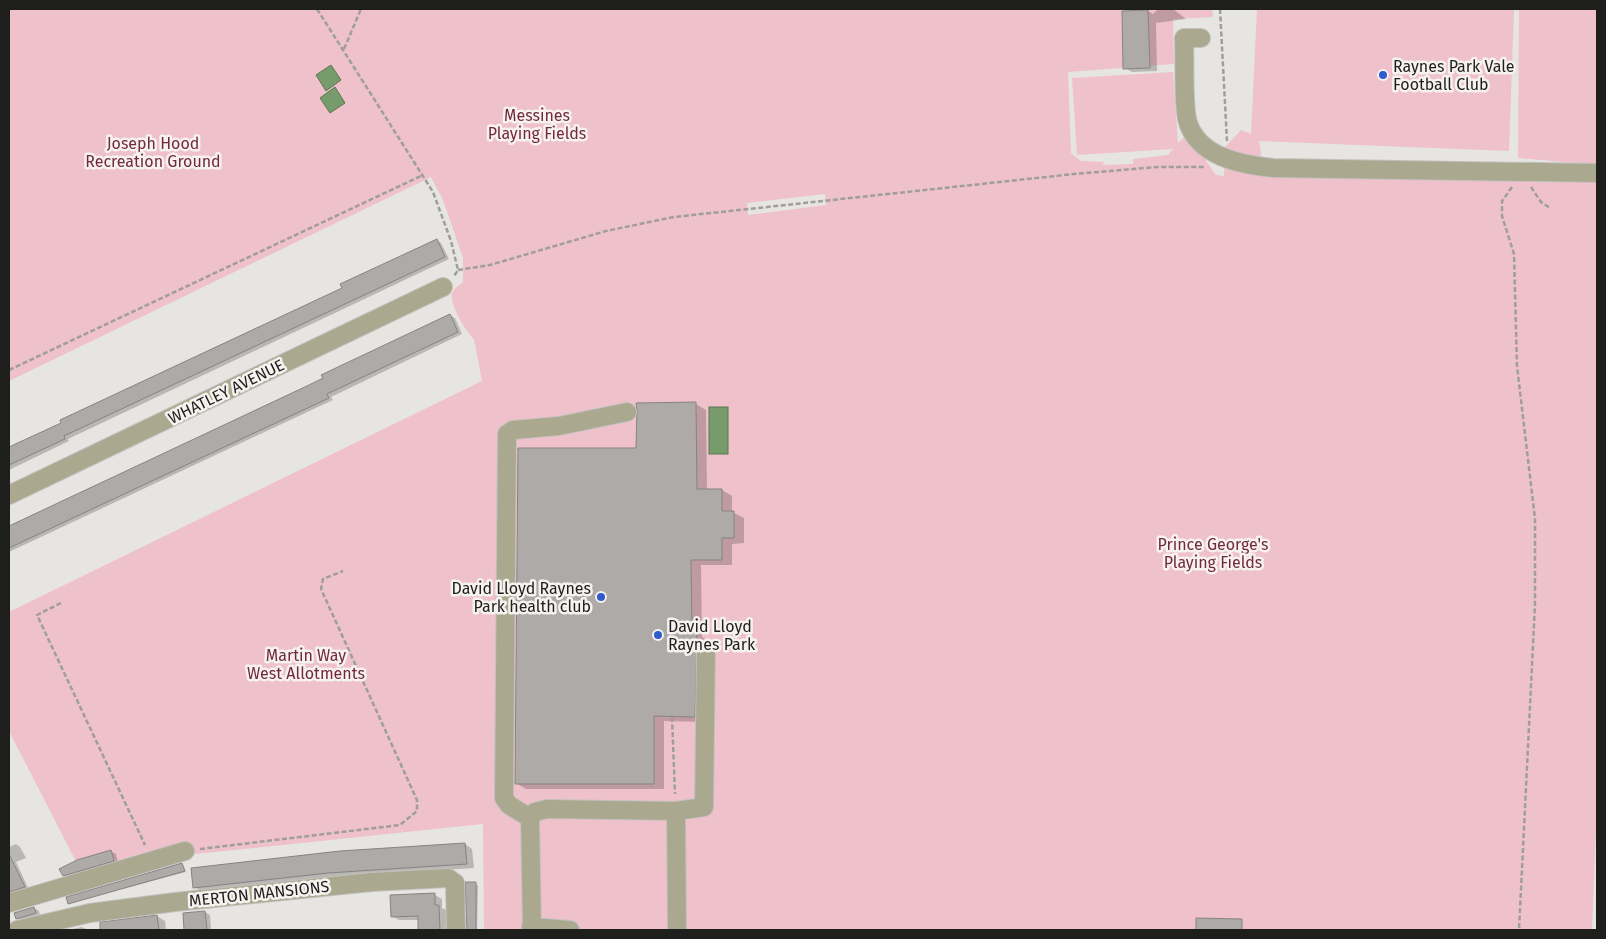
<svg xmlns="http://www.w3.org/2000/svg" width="1606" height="939" viewBox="0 0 1606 939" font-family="'Fira Sans',sans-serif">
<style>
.green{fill:#efc1ca;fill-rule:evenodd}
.water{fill:#779b6b;stroke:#5c7654}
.shadow{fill:#0003}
.building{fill:#adaaa8;stroke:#878382}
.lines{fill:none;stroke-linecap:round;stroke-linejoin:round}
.minor-casing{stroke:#c3c1bf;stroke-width:20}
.path{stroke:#9f9e9c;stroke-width:2.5;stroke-dasharray:5 2.5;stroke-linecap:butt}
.minor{stroke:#aaa88e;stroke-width:18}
.poi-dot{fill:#305ccb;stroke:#f5f2ef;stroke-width:2}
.labels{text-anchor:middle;stroke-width:5;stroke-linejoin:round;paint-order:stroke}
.poi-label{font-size:16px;fill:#1e1e1d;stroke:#f5f2ef;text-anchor:start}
.park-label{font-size:16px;fill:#74273f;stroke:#f5f2ef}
.street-label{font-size:16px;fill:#1e1e1d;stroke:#f5f2ef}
</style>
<rect width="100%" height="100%" fill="#e7e5e2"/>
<!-- green -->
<g class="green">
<path d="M9 9H1212L1213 17 1173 19 1174 64 1068 72 1071 153 1081 161 1104 162 1103 165 1133 164V159L1168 155 1173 149 1077 155 1072 78 1173 72 1178 143 1188 133 1207 155 1206 161 1216 175 1224 176 1225 147 1241 130 1251 134 1257 9H1514L1509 151 1259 141 1261 152 1258 176 1597 180V803L1592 930H484L483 824 186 855 87 883 9 731V612L482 381 474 339C466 332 449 304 452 293 454 289 459 285 463 282V258L443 200 431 177 9 381ZM825 194 826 205 748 215 747 203Z"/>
<path d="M1519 9H1597V165L1518 158Z"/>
</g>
<!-- water -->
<g class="water">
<path d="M331 65 341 80 326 91 316 75Z"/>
<path d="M335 87 345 103 330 113 320 98Z"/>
<rect x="709" y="407" width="19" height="47"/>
</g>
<!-- shadow -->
<g class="shadow">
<path d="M1158 9H1173L1186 19 1156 23 1157 71 1132 72 1125 68 1148 11 1153 14Z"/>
<path d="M437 240 441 243 449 259 68 439 69 441 9 470V449L344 289Z"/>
<path d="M450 315 455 318 462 334 331 397 333 400 9 552V527L309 387Z"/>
<path d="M696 404 706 410 707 490H722L732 496V512L744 518V543L732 544V565H701L702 637 707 640 704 722 664 721V789H526L516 783 637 449Z"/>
<path d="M16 844 20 847 26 858 16 862 29 890 9 895V847Z"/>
<path d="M465 844 472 849 474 868 368 875 202 892 195 887Z"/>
<path d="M111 851 116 854 118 863 69 878 64 875Z"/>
<path d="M182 864 186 872 69 903Z"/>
<path d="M467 883 478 885 477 930H468Z"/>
<path d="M435 895 442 899V908L446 910 447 930H420L419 920H399L392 916Z"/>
<path d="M34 908 39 911 40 916 22 921 17 918Z"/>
<path d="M205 912 210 915 211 930H186L184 914Z"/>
<path d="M157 916 165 921 166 930H106V923Z"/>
<path d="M82 927 88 930H68Z"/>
</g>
<!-- building -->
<g class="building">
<path d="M1148 10 1150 68 1123 69 1122 11Z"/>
<path d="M437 239 445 257 64 436 65 439 9 465V447L61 423 60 420 342 288 340 284Z"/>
<path d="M450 314 458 332 327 394 329 398 9 548V526L309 385 323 378 321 375Z"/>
<path d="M696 402 697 489H722V511H734V538H722V560H691L692 633H697L695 717 654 716V784H515L518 448H636L637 410 636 403Z"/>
<path d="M465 843 467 864 328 873 193 888 191 868 340 851Z"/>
<path d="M111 850 114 861 63 876 59 869 77 860Z"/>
<path d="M9 854 25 887 9 892Z"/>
<path d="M182 863 185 871 68 904 66 897Z"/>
<path d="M465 882H476V930H467Z"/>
<path d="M435 893V905H439L440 930H418V916L391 917 390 895Z"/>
<path d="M34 907 36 913 16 919 14 913Z"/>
<path d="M205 911 207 930H184L183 913Z"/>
<path d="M157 915 159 930H100V922Z"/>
<path d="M1196 918 1242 919V930H1196Z"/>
</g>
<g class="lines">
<!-- minor casing -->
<g class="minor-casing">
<g id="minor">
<path d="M1201 38H1184C1185 60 1183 99 1187 119 1196 157 1242 165 1274 168L1597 173"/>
<path d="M9 495 443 287"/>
<path d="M676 811 677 930"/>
<path d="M530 818 509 805 504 798 507 434 513 430 559 426 627 412"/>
<path d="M9 903 185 851"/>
<path d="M531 927 570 930"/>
<path d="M17 930 90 913 175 902 372 882 448 878 455 883 456 930"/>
<path d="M532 930 530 818 535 812 547 809 676 811 704 807 706 649"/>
</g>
</g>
<!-- path -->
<g class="path">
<path d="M317 9 433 192 451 241 458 270 454 276"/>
<path d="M1220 9 1227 141"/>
<path d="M344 49 361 9"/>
<path d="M1512 187 1502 201V216L1514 254 1517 366 1535 519V604L1519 930"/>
<path d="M1531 187 1541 202 1550 208"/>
<path d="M458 270 490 265 606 231 674 217 1074 174 1157 167H1205"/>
<path d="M9 370 423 175"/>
<path d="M61 603 37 615 145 845"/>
<path d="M672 717 675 794"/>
<path d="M200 849 400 825 417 811V800L321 589 323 579 343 571"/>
</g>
<!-- minor -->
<use href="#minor" class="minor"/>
</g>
<!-- markers -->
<g class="poi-dot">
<circle cx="1383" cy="75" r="5"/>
<circle cx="601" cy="597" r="5"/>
<circle cx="658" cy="635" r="5"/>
</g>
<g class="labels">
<!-- poi labels -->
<g class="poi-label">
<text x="1393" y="72">Raynes Park Vale<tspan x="1393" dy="18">Football Club</tspan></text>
<text x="591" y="594" text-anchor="end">David Lloyd Raynes<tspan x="591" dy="18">Park health club</tspan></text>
<text x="668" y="632">David Lloyd<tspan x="668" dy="18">Raynes Park</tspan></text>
</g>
<!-- park labels -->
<g class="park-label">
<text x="537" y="121">Messines<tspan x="537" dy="18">Playing Fields</tspan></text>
<text x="153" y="149">Joseph Hood<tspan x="153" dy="18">Recreation Ground</tspan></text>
<text x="1213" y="550">Prince George's<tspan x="1213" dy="18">Playing Fields</tspan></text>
<text x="306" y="661">Martin Way<tspan x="306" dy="18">West Allotments</tspan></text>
</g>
<!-- street labels -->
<g class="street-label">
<text transform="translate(226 391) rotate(-26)" y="6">WHATLEY AVENUE</text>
<text transform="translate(259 893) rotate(-6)" y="6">MERTON MANSIONS</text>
</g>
</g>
<!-- border -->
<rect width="1606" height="939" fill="none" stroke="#1e1e1d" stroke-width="20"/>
</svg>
